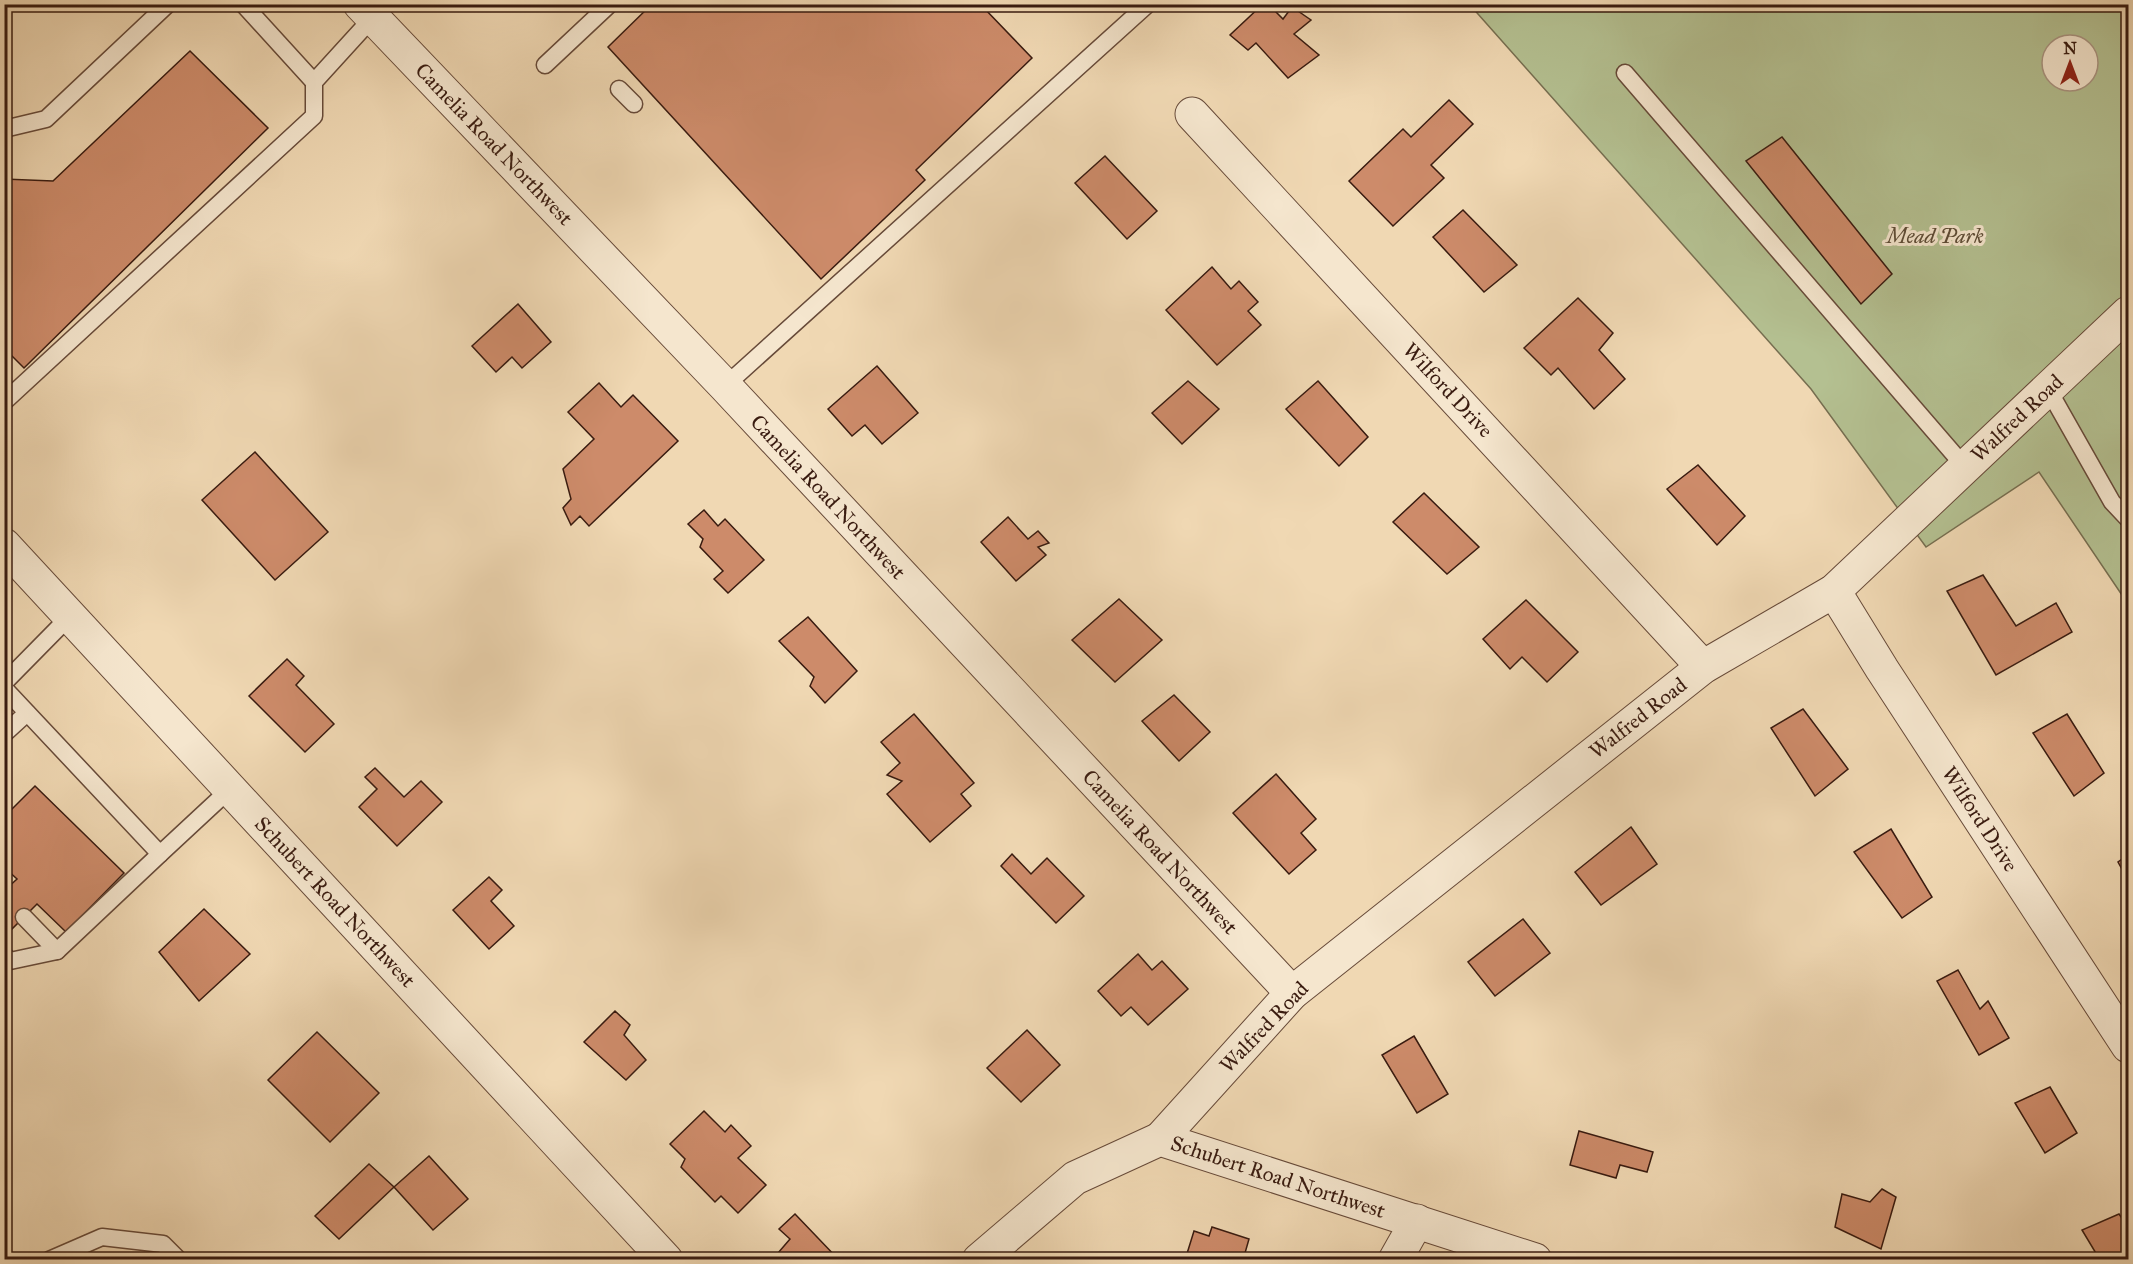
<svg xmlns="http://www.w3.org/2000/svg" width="2133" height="1264" viewBox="0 0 2133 1264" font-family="'IM FELL Great Primer',serif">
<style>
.green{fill:#b4c091;stroke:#766e50;stroke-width:1.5;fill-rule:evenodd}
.building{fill:#cd8b6a;stroke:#391b10;stroke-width:1.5}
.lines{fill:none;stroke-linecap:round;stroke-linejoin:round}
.service-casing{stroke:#674a39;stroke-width:19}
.minor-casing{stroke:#674a39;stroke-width:35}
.service{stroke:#f5e6ce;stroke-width:16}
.minor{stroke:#f5e6ce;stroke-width:33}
.labels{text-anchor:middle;stroke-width:6;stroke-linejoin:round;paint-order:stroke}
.street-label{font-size:21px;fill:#391b10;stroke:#f5e6ce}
.park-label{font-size:21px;font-style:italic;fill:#5e4d37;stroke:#f5e6ce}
</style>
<rect width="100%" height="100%" fill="#f0d8b3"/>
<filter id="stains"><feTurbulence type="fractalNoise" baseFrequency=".00333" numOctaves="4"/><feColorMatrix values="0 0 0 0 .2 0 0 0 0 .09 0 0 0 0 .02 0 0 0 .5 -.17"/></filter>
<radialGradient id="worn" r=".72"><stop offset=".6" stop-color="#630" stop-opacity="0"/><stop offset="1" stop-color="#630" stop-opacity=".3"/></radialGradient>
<!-- green -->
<path class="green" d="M1470 5H2128V604L2039 472 1926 547 1811 389ZM2052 45H2088V81H2052Z"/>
<!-- building -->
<g class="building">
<path d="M652 4H986L983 7 1032 58 916 170 925 180 821 279 608 47Z"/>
<path d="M1263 4H1268L1283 19 1292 7 1311 20 1294 34 1319 55 1288 78 1256 43 1248 50 1230 35Z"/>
<path d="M190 51 268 128 24 368 4 348V179L53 181Z"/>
<path d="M1449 100 1473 124 1431 165 1444 178 1393 226 1349 181 1403 129 1411 137Z"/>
<path d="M1782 137 1892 274 1861 304 1746 161Z"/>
<path d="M1105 156 1157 211 1127 239 1075 183Z"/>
<path d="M1463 210 1517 265 1484 292 1433 237Z"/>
<path d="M1212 267 1231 289 1239 281 1258 302 1248 311 1261 325 1217 365 1166 310Z"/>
<path d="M1578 298 1613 333 1599 350 1625 379 1594 409 1558 368 1551 375 1524 348Z"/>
<path d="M518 304 551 342 522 368 512 357 496 372 472 346Z"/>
<path d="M877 366 918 413 882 444 865 425 852 436 828 409Z"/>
<path d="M1188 381 1219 409 1182 444 1152 413Z"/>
<path d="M1318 381 1368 437 1339 466 1286 409Z"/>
<path d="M599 383 621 407 633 395 678 441 589 526 580 516 571 525 563 508 571 499 563 469 594 439 568 412Z"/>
<path d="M255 452 328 532 275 580 202 500Z"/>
<path d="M1698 465 1745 516 1717 545 1667 489Z"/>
<path d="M1424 493 1479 547 1447 574 1393 522Z"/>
<path d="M704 510 718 526 725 519 764 560 728 593 714 579 723 571 700 547 703 539 688 524Z"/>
<path d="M1008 517 1028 539 1038 531 1049 543 1038 547 1046 555 1016 581 981 542Z"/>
<path d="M1983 575 2016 626 2056 603 2072 632 1996 675 1947 591Z"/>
<path d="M1119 599 1162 640 1115 682 1072 640Z"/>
<path d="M1526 600 1578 652 1547 682 1522 657 1510 669 1483 639Z"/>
<path d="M808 617 857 671 825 703 810 686 814 677 779 641Z"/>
<path d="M287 659 304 676 296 685 334 724 305 752 249 696Z"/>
<path d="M1174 695 1210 732 1179 761 1142 721Z"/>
<path d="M1803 709 1848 769 1815 796 1771 728Z"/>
<path d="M914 714 974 783 961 794 971 806 930 842 887 794 902 781 887 775 900 763 881 742Z"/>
<path d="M2067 714 2104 773 2074 796 2033 733Z"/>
<path d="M375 768 404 797 421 781 442 802 397 846 359 807 377 789 365 777Z"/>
<path d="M1276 774 1316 819 1301 833 1316 850 1289 874 1233 813Z"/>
<path d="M35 786 124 873 66 932 37 904 7 934 4 932V891L17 879 4 867V817Z"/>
<path d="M1631 827 1657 864 1601 905 1575 872Z"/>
<path d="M1891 829 1932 897 1902 918 1854 852Z"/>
<path d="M1012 854 1031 874 1047 858 1084 896 1056 923 1001 866Z"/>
<path d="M2128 855V880L2118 862Z"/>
<path d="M489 877 502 890 491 901 514 926 489 949 453 910Z"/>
<path d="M204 909 250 954 199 1001 159 952Z"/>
<path d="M1523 919 1550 953 1495 996 1468 962Z"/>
<path d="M1138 954 1152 970 1162 961 1188 989 1148 1025 1131 1007 1121 1016 1098 991Z"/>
<path d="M1958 970 1980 1009 1988 1001 2009 1038 1979 1055 1937 981Z"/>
<path d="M615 1011 630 1025 624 1035 646 1060 626 1080 584 1042Z"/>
<path d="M1027 1030 1060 1065 1021 1102 987 1068Z"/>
<path d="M317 1032 379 1093 330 1142 268 1080Z"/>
<path d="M1414 1036 1448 1094 1417 1113 1382 1055Z"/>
<path d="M2050 1087 2077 1133 2045 1153 2015 1103Z"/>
<path d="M704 1111 725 1132 731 1125 751 1146 738 1158 766 1185 738 1213 721 1196 715 1202 681 1167 685 1159 670 1144Z"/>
<path d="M1579 1131 1653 1152 1647 1172 1620 1165 1616 1178 1570 1165Z"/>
<path d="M429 1156 468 1199 433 1230 394 1187Z"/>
<path d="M369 1164 394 1187 339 1239 315 1216Z"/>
<path d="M1882 1189 1896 1197 1881 1249 1835 1227 1842 1194 1870 1202Z"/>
<path d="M795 1214 839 1260H784L778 1253 790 1239 779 1229Z"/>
<path d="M2119 1214 2128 1227V1260H2100L2082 1230Z"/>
<path d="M1212 1227 1249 1239 1245 1253 1262 1260H1185L1194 1231 1209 1236Z"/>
</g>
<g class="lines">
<!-- service casing -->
<g class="service-casing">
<g id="service">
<path d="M243 4 314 82"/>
<path d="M545 65 610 4"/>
<path d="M1625 73 1965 467"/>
<path d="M619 89 634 104"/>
<path d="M4 129 46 119 168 4"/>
<path d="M725 386 1148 4"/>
<path d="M2048 389 2112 502 2128 519"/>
<path d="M4 402 314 116V82L385 4"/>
<path d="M4 683 70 616"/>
<path d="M4 688 160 854 230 789"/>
<path d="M4 734 27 713"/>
<path d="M24 917 57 951 160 854"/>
<path d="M4 955 10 961 57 951"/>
<path d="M49 1260 102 1237 163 1244 179 1260"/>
</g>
</g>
<!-- minor casing -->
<g class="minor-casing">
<g id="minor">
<path d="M360 4 725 386 1292 993"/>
<path d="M1192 114 1703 667"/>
<path d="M4 545 666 1260"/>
<path d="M1834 591 1882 669 2128 1046"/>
<path d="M1160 1139 1292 993 1703 667 1834 591 2128 313"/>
<path d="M979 1260 1075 1178 1160 1139 1535 1260"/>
<path d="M1395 1260 1417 1221"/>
</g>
</g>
<!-- service -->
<use href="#service" class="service"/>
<!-- minor -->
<use href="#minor" class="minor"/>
</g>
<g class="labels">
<!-- street labels -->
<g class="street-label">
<text transform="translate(494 144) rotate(46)" y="7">Camelia Road Northwest</text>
<text transform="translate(1448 390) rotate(47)" y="7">Wilford Drive</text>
<text transform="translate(2017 418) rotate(-43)" y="7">Walfred Road</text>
<text transform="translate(828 497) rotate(47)" y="7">Camelia Road Northwest</text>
<text transform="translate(1638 718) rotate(-38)" y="7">Walfred Road</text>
<text transform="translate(1980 819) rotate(57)" y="7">Wilford Drive</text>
<text transform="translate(1160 852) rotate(47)" y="7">Camelia Road Northwest</text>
<text transform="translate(335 902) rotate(47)" y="7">Schubert Road Northwest</text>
<text transform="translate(1264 1027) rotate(-46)" y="7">Walfred Road</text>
<text transform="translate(1278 1177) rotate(18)" y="7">Schubert Road Northwest</text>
</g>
<!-- park labels -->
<g class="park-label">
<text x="1935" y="243">Mead Park</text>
</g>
</g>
<!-- margin -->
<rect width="2133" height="1264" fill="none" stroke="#f0d8b3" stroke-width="24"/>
<rect x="6" y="6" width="2121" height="1252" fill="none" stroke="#391b10" stroke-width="3"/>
<rect x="12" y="12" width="2109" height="1240" fill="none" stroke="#391b10" stroke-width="1.5"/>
<!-- north arrow -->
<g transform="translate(2070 63)"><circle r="28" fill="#f5e6ce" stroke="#aa9582" stroke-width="1.5"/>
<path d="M0-4.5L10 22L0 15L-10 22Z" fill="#8f2418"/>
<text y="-9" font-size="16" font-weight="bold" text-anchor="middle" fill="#391b10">N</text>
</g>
<rect width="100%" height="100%" filter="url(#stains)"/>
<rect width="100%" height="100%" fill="url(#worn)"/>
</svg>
